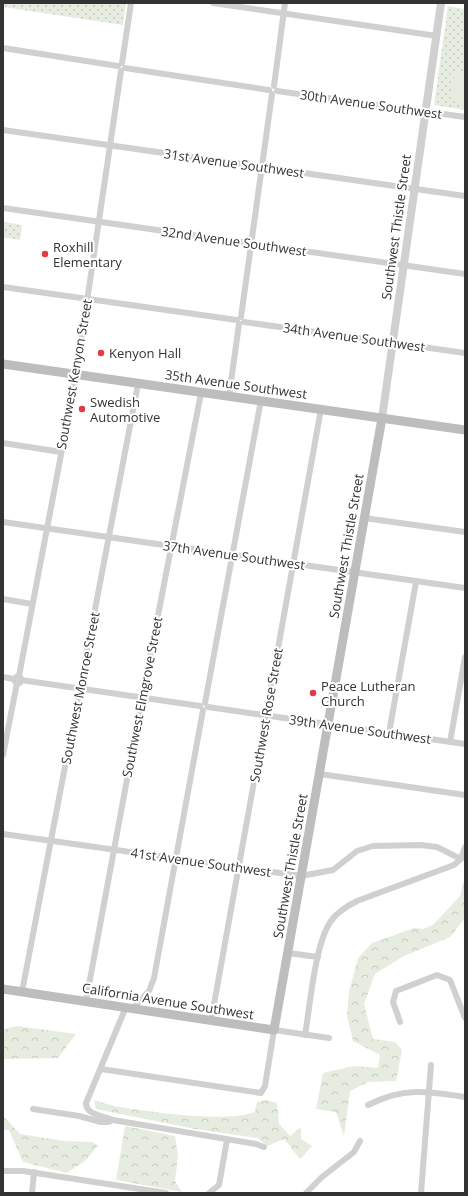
<svg xmlns="http://www.w3.org/2000/svg" width="468" height="1196" viewBox="0 0 468 1196" font-family="'Open Sans',sans-serif">
<style>
.forest{fill:url(#forest-crowns)}
.park{fill:url(#park-dots)}
.garden{fill:#e6ecdf}
.lines{fill:none;stroke-linecap:round;stroke-linejoin:round}
.minor{stroke:#d0d0d0;stroke-width:6}
.tertiary{stroke:#d0d0d0;stroke-width:8}
.secondary{stroke:#bdbdbd;stroke-width:9}
.poi-dot{fill:#e63946;stroke:#fff;stroke-width:1.5}
.labels{text-anchor:middle;stroke-width:4;stroke-linejoin:round;paint-order:stroke}
.street-label{font-size:13px;fill:#333;stroke:#fff}
.poi-label{font-size:13px;fill:#333;stroke:#fff;text-anchor:start}
</style>
<defs>
<pattern id="forest-crowns" width="20" height="18" patternUnits="userSpaceOnUse"><rect width="20" height="18" fill="#e6ecdf"/><path d="M2 6a3 3 0 1 1 6 0M12 15a3 3 0 1 1 6 0" fill="none" stroke="#c6cbc0"/></pattern>
<pattern id="park-dots" width="8" height="8" patternUnits="userSpaceOnUse"><rect width="8" height="8" fill="#e6ecdf"/><path d="M2 2h.1M6 6h.1" fill="none" stroke="#c6cbc0" stroke-width="1.8" stroke-linecap="round"/></pattern>
</defs>
<rect width="100%" height="100%" fill="#fff"/>
<!-- forest -->
<g class="forest">
<path d="M465 878V918L450 937 402 957 375 974 364 1004 373 1039 395 1042 402 1050 396 1081 368 1082 350 1091 344 1136 336 1112 316 1109 323 1073 354 1066 378 1068 380 1055 353 1041 347 1016 349 992 358 958 372 943 414 928 423 929 433 925 460 896Z"/>
<path d="M16 1026 76 1034 58 1058 3 1059V1030Z"/>
<path d="M94 1100C102 1102 111 1106 120 1107 152 1112 227 1123 255 1112L257 1102 267 1100 277 1103 279 1124 290 1136 301 1127V1139L312 1146 300 1159 284 1139 267 1146 258 1138 195 1129 96 1109Z"/>
<path d="M3 1116 20 1134 64 1141 92 1142 98 1145 86 1160 67 1173 23 1162 9 1130H3Z"/>
<path d="M125 1126 175 1136 178 1156 175 1181 182 1192 116 1180Z"/>
</g>
<!-- park -->
<g class="park">
<path d="M3 3H126L123 25 3 7Z"/>
<path d="M448 6 465 9V110L434 105Z"/>
<path d="M4 222 22 225 20 240 3 237Z"/>
</g>
<!-- garden -->
<path class="garden" d="M455 72 465 74V103L451 101Z"/>
<g class="lines">
<!-- minor -->
<g class="minor">
<path d="M213 3 437 36"/>
<path d="M3 48 118 66"/>
<path d="M122 63 131 3"/>
<path d="M125 68 269 90"/>
<path d="M274 86 285 3"/>
<path d="M277 91 465 117"/>
<path d="M3 130 465 196"/>
<path d="M3 208 465 274"/>
<path d="M3 287 237 320"/>
<path d="M241 317 272 94"/>
<path d="M244 322 465 353"/>
<path d="M229 396 239 324"/>
<path d="M3 443 61 452"/>
<path d="M364 518 465 532"/>
<path d="M3 522 465 588"/>
<path d="M3 599 32 604"/>
<path d="M19 676 76 376 121 71"/>
<circle cx="18" cy="680" r="3.5"/>
<path d="M3 677 14 679"/>
<path d="M21 680 200 706"/>
<path d="M205 703 261 400"/>
<path d="M208 707 465 744"/>
<path d="M389 733 416 582"/>
<path d="M450 742 465 657"/>
<path d="M3 755 17 683"/>
<path d="M320 774 465 795"/>
<path d="M3 834 301 876 333 870 357 851 373 846 421 845 437 847 461 859"/>
<path d="M288 953 318 957"/>
<path d="M22 992 138 384"/>
<path d="M86 1001 143 693 201 393"/>
<path d="M133 1008 149 991 154 978 203 710"/>
<path d="M211 1021 321 409"/>
<path d="M400 1022 393 1002 396 991 437 975 450 980 465 1018"/>
<path d="M305 1035C310 1006 315 943 331 921 337 912 347 906 357 901L454 865 461 859 465 847"/>
<path d="M101 1069 261 1093 265 1086 274 1030 329 1038"/>
<path d="M368 1105C404 1087 427 1091 465 1097"/>
<path d="M33 1109 79 1116 101 1122H108L113 1120 256 1144 264 1147"/>
<path d="M113 1120C104 1116 86 1115 86 1103L126 1007"/>
<path d="M3 1171H23L166 1193"/>
<path d="M32 1193 34 1172"/>
<path d="M209 1193 219 1185 227 1140"/>
<path d="M306 1193 322 1177 354 1152 360 1141"/>
<path d="M421 1193 431 1065"/>
</g>
<!-- tertiary -->
<path class="tertiary" d="M382 418 441 3"/>
<!-- secondary -->
<g class="secondary">
<path d="M3 364 465 430"/>
<path d="M3 989 274 1030 382 418"/>
</g>
</g>
<!-- markers -->
<g class="poi-dot">
<circle cx="45" cy="254" r="4"/>
<circle cx="101" cy="353" r="4"/>
<circle cx="82" cy="409" r="4"/>
<circle cx="313" cy="693" r="4"/>
</g>
<g class="labels">
<!-- street labels -->
<g class="street-label">
<text transform="translate(371 104) rotate(8)" y="5">30th Avenue Southwest</text>
<text transform="translate(234 163) rotate(8)" y="5">31st Avenue Southwest</text>
<text transform="translate(396 227) rotate(-82)" y="5">Southwest Thistle Street</text>
<text transform="translate(234 241) rotate(8)" y="5">32nd Avenue Southwest</text>
<text transform="translate(354 337) rotate(8)" y="5">34th Avenue Southwest</text>
<text transform="translate(74 374) rotate(-80)" y="5">Southwest Kenyon Street</text>
<text transform="translate(236 384) rotate(8)" y="5">35th Avenue Southwest</text>
<text transform="translate(346 546) rotate(-80)" y="5">Southwest Thistle Street</text>
<text transform="translate(234 555) rotate(8)" y="5">37th Avenue Southwest</text>
<text transform="translate(80 688) rotate(-79)" y="5">Southwest Monroe Street</text>
<text transform="translate(142 697) rotate(-79)" y="5">Southwest Elmgrove Street</text>
<text transform="translate(266 715) rotate(-80)" y="5">Southwest Rose Street</text>
<text transform="translate(360 729) rotate(8)" y="5">39th Avenue Southwest</text>
<text transform="translate(201 862) rotate(8)" y="5">41st Avenue Southwest</text>
<text transform="translate(290 866) rotate(-80)" y="5">Southwest Thistle Street</text>
<text transform="translate(168 1001) rotate(9)" y="5">California Avenue Southwest</text>
</g>
<!-- poi labels -->
<g class="poi-label">
<text x="53" y="252">Roxhill<tspan x="53" dy="15">Elementary</tspan></text>
<text x="109" y="358">Kenyon Hall</text>
<text x="90" y="407">Swedish<tspan x="90" dy="15">Automotive</tspan></text>
<text x="321" y="691">Peace Lutheran<tspan x="321" dy="15">Church</tspan></text>
</g>
</g>
<!-- border -->
<rect width="468" height="1196" fill="none" stroke="#333333" stroke-width="8"/>
</svg>
